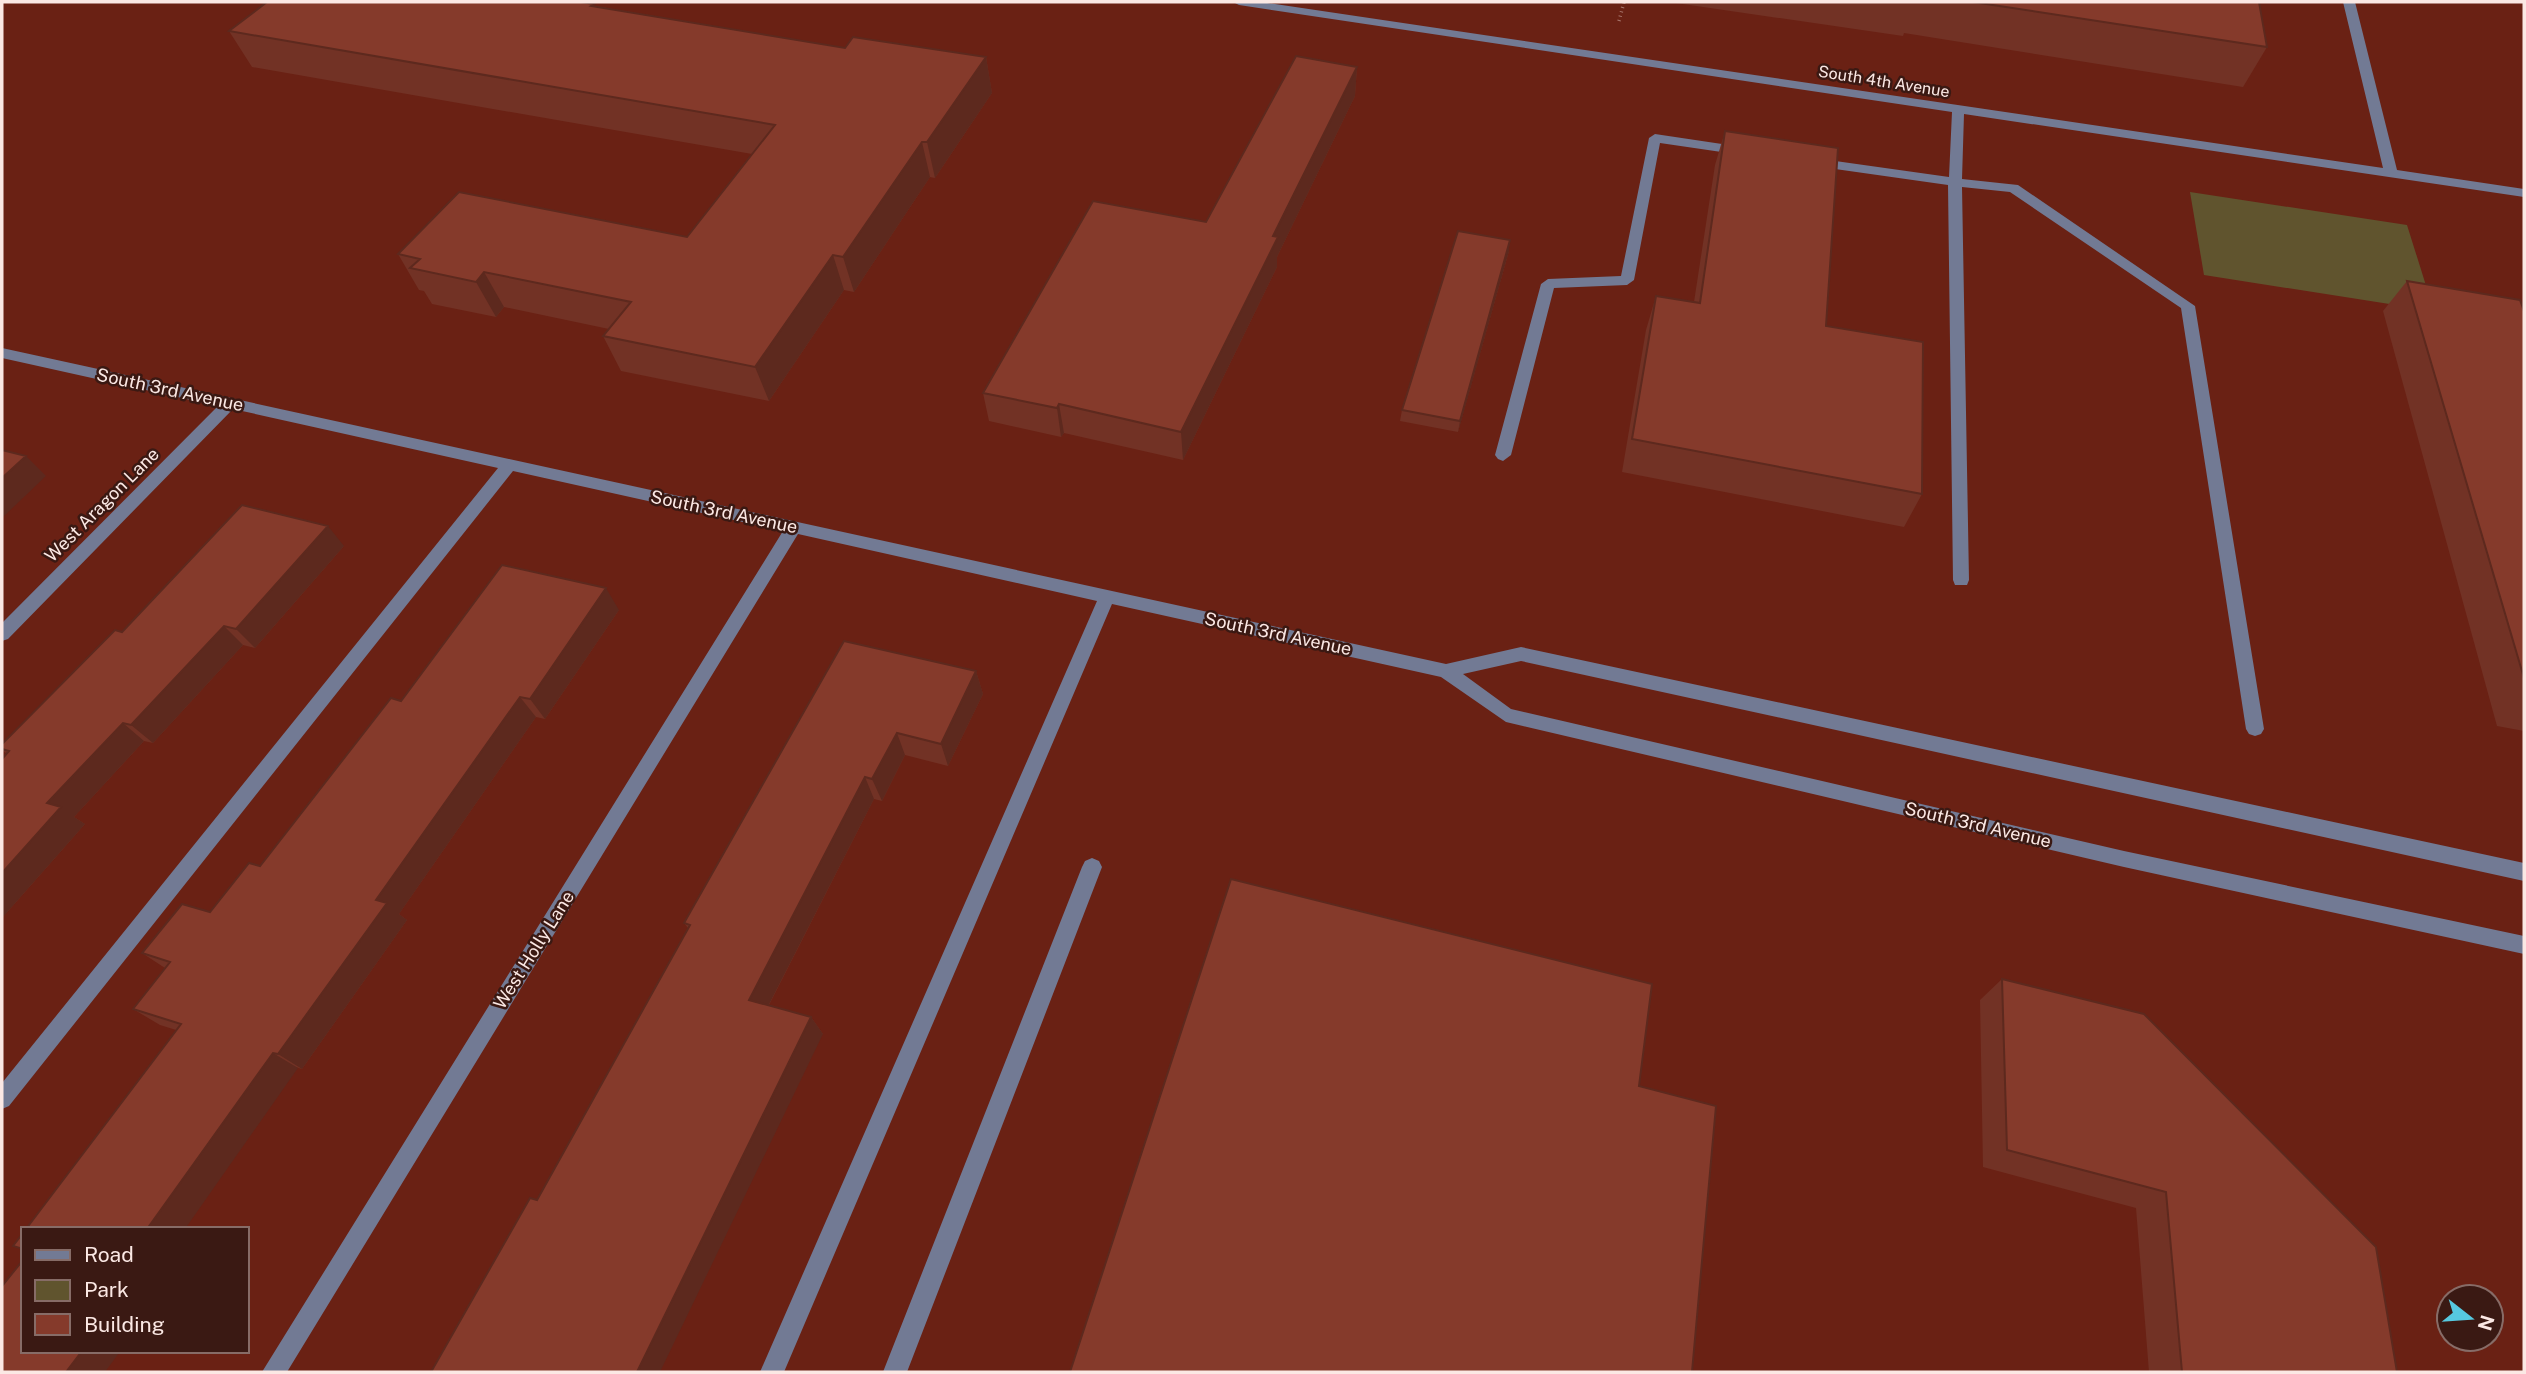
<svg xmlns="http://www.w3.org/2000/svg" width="2526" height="1374" viewBox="0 0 2526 1374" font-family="'Public Sans',sans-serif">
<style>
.green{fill:#60542e}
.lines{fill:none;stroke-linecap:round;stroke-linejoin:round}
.path{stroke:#a9786f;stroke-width:3.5;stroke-dasharray:1 3.5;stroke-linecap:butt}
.minor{fill:#727a94;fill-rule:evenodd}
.wall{fill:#723225}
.shaded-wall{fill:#5d291e}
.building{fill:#853a2b;stroke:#5d291e;stroke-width:2}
.labels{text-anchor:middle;stroke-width:5;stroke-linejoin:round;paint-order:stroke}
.far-street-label{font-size:16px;fill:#fbe8e4;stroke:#3a1913}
.street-label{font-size:18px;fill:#fbe8e4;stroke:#3a1913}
</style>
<rect width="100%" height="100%" fill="#6a2114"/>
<path class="green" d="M 2190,192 L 2407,225 L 2434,311 L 2204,275 Z"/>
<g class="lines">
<path class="path" d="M 1619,21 L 1624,2"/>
<path class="minor" d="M 1233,2 L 1261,2 L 2383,168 L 2343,2 L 2355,2 L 2397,170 L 2524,189 L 2524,197 L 1964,114 L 1962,179 L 2018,185 L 2195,306 L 2264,729 L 2261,734 L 2255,736 L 2249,734 L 2246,729 L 2181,308 L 2010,192 L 1962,187 L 1969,580 L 1967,585 L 1955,585 L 1953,580 L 1948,185 L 1814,166 L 1808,162 L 1814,158 L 1949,177 L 1952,112 L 1239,5 Z
M 1655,134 L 1742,147 L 1748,151 L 1742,155 L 1660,143 L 1634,280 L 1627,285 L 1554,288 L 1511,455 L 1503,461 L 1498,459 L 1495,455 L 1541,284 L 1548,279 L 1621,276 L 1649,138 Z
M 2,348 L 1446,664 L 1521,647 L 2524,863 L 2524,881 L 1521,661 L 1463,674 L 1511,709 L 2124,851 L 2524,936 L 2524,954 L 2124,867 L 1506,722 L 1441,677 L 1112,604 L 784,1372 L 760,1372 L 1097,601 L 798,534 L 287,1372 L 262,1372 L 783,531 L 513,471 L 9,1106 L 2,1109 L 2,1083 L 498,468 L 233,409 L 8,639 L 2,641 L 2,623 L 218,406 L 2,358 Z
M 1092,858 L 1099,861 L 1102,867 L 907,1372 L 883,1372 L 1082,867 L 1085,861 Z"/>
</g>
<path class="wall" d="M 1669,2 L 2259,2 L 2267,47 L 2243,87 L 1904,33 L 1903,36 Z
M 595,6 L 845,48 L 986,57 L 992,93 L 935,178 L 930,177 L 854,292 L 844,290 L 769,401 L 621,371 L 603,336 L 609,329 L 504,307 L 496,317 L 432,304 L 424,291 L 419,290 L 398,254 L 687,237 L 752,154 L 252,67 L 229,31 Z
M 1357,67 L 1355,96 L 1277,257 L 1277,267 L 1183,460 L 1064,433 L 1061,437 L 989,421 L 983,393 L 1206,222 Z
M 1725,131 L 1826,326 L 1922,494 L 1904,527 L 1622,472 L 1646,330 L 1656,296 L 1694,302 L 1715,165 Z
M 1509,251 L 1458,432 L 1400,421 L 1402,410 Z
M 2407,281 L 2524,311 L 2524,731 L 2497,726 L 2383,311 Z
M 344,546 L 255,648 L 243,645 L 153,743 L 144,741 L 74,817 L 85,824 L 2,918 L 2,759 L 7,754 L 2,750 L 2,744 Z
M 619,610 L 545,719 L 536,717 L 399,914 L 407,920 L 302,1069 L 160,1025 L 133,1009 L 165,968 L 142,953 L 210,912 L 260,866 L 401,701 Z
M 844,641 L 976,671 L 983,694 L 948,766 L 905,755 L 882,801 L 874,799 L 769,1005 L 811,1017 L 823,1034 L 537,1200 L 688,928 L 684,923 Z
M 2002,979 L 2397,1372 L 2149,1372 L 2136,1208 L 1983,1167 L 1980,1000 Z"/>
<path class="shaded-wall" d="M 986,57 L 992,93 L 935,178 L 927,142 Z
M 1357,67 L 1355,96 L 1277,257 L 1277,267 L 1183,460 L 1181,432 L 1273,236 Z
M 922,142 L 930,177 L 854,292 L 843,257 Z
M 1510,240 L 1509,251 L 1458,432 L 1460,421 Z
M 833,255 L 844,290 L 769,401 L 755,367 Z
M 484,272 L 504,307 L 496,317 L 476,282 Z
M 1059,404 L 1064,433 L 1061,437 L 1057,408 Z
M 26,456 L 46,476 L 2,518 L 2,478 Z
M 328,526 L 344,546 L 255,648 L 236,629 Z
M 606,588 L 619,610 L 545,719 L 530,699 Z
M 224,626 L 243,645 L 153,743 L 131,725 Z
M 976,671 L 983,694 L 948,766 L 941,744 Z
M 520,697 L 536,717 L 399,914 L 407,920 L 302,1069 L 278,1054 L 376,900 Z
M 123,723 L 144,741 L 74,817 L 85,824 L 2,918 L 2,873 L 47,803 Z
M 897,733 L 905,755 L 882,801 L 872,779 Z
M 865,777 L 874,799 L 762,1018 L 749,1000 Z
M 811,1017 L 823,1034 L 660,1372 L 637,1372 Z
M 273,1053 L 298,1068 L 185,1229 L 147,1229 Z
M 82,1351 L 115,1351 L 119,1353 L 105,1372 L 66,1372 Z"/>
<path class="building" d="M 267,2 L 581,2 L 594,4 L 591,6 L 845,48 L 853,37 L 986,57 L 927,142 L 922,142 L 843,257 L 833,255 L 755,367 L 603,336 L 631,302 L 484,272 L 476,282 L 410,268 L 420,259 L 398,254 L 459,192 L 687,237 L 775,125 L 229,31 Z
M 1973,2 L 2259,2 L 2267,47 Z
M 1296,56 L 1357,67 L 1273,236 L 1278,237 L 1181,432 L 1059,404 L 1057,408 L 983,393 L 1093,201 L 1206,222 Z
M 1725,131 L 1838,148 L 1826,326 L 1923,342 L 1922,494 L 1632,439 L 1656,296 L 1700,303 Z
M 1458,231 L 1510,240 L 1460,421 L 1402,410 Z
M 2407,281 L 2520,300 L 2524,311 L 2524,678 Z
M 2,450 L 26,456 L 2,478 Z
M 242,505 L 328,526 L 236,629 L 224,626 L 131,725 L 123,723 L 47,803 L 61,807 L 2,873 L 2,759 L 9,751 L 2,749 L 2,744 L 115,630 L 122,632 Z
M 502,565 L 606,588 L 530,699 L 520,697 L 376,900 L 387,903 L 278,1054 L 273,1053 L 147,1229 L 26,1229 L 181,1024 L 133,1009 L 170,962 L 142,953 L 182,904 L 210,912 L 249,863 L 260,866 L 391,698 L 401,701 Z
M 844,641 L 976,671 L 941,744 L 897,733 L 872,779 L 865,777 L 749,1000 L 811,1017 L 637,1372 L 431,1372 L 530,1198 L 537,1200 L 690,925 L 684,923 Z
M 1231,879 L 1652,984 L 1639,1086 L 1716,1106 L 1692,1372 L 1070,1372 Z
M 2002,979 L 2144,1014 L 2376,1247 L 2397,1372 L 2182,1372 L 2166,1192 L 2007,1150 Z
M 23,1233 L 23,1249 L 13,1246 Z
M 23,1260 L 23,1351 L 82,1351 L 66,1372 L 2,1372 L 2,1286 Z"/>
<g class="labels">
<g class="far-street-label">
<text transform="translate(1884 81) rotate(9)" y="6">South 4th Avenue</text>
</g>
<g class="street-label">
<text transform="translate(170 390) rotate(12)" y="6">South 3rd Avenue</text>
<text transform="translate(102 505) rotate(-45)" y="6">West Aragon Lane</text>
<text transform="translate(724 512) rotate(12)" y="6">South 3rd Avenue</text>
<text transform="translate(1278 634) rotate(12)" y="6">South 3rd Avenue</text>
<text transform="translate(1978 825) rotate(13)" y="6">South 3rd Avenue</text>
<text transform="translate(534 950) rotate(-58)" y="6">West Holly Lane</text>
</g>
</g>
<rect width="2526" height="1374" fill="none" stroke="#fbe8e4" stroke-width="7"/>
<rect x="21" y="1227" width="228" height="126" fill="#3a1913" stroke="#876c67" stroke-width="2"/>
<rect x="35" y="1250" width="35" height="10" fill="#727a94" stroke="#876c67" stroke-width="2"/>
<text x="84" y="1262" font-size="21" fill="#fbe8e4">Road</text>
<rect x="35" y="1280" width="35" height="21" fill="#60542e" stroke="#876c67" stroke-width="2"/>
<text x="84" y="1297" font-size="21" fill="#fbe8e4">Park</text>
<rect x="35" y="1314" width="35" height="21" fill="#853a2b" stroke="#876c67" stroke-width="2"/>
<text x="84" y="1332" font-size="21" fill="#fbe8e4">Building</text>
<g transform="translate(2470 1318) rotate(107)"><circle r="33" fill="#3a1913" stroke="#876c67" stroke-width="2"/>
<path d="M0-5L12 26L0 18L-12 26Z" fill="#56c9e0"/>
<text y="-10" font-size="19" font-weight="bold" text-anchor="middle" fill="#fbe8e4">N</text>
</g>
</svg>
